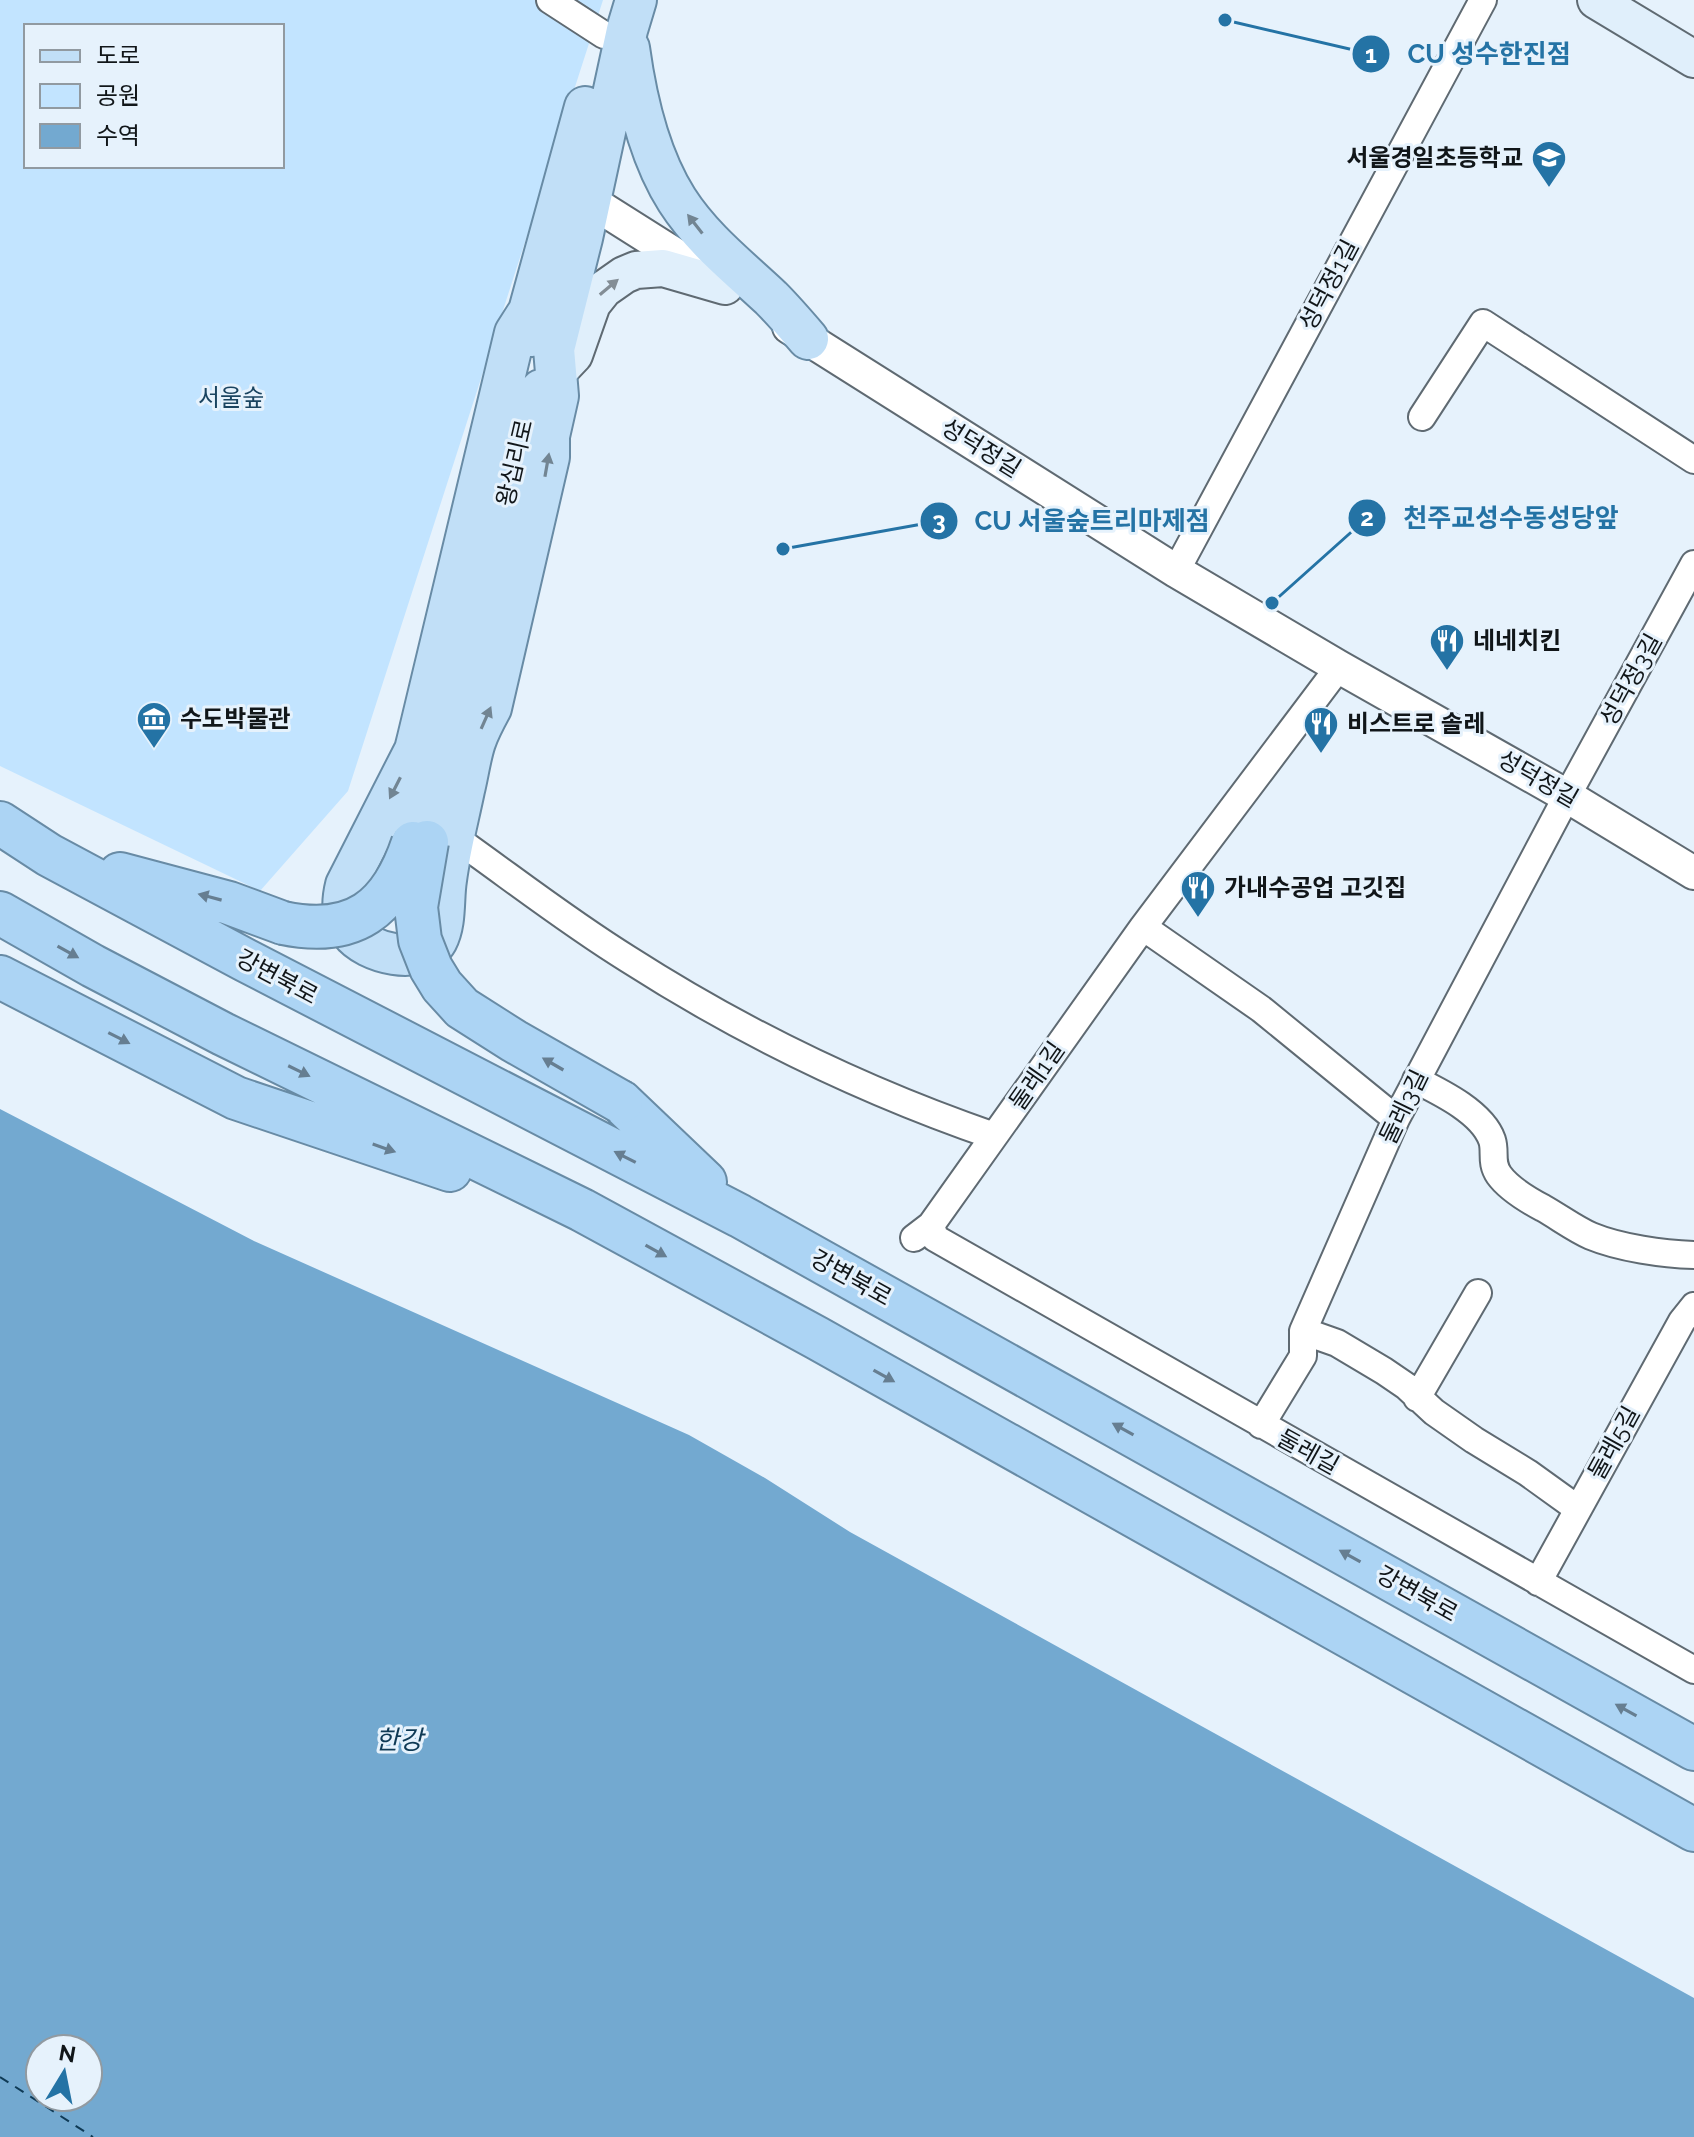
<svg xmlns="http://www.w3.org/2000/svg" width="1694" height="2137" viewBox="0 0 1694 2137" font-family="Raleway,'Noto Sans KR',sans-serif">
<style>
.green{fill:#c2e4ff;fill-rule:evenodd}
.water{fill:#73a9d0;fill-rule:evenodd}
.lines{fill:none;stroke-linecap:round;stroke-linejoin:round}
.ferry{stroke:#0f3a55;stroke-width:2;stroke-dasharray:10 8;stroke-linecap:butt}
.minor-casing{stroke:#5f6a72;stroke-width:30}
.tertiary-casing{stroke:#5f6a72;stroke-width:36}
.secondary-casing{stroke:#5f6a72;stroke-width:40}
.primary-casing{stroke:#688ba5;stroke-width:44}
.trunk-casing{stroke:#688ba5;stroke-width:46}
.minor{stroke:#fff;stroke-width:26}
.tertiary{stroke:#fff;stroke-width:32}
.secondary{stroke:#e0effb;stroke-width:36}
.primary{stroke:#c1dff7;stroke-width:40}
.trunk{stroke:#acd4f4;stroke-width:42}
.trunk-bridge-casing{stroke:#688ba5;stroke-width:46;stroke-linecap:butt}
.trunk-bridge{stroke:#acd4f4;stroke-width:42}
.oneway{fill:#728593}
.oneway2{fill:#838d95}
.oneway3{fill:#667e91}
.labels{text-anchor:middle;stroke-width:6;stroke-linejoin:round;paint-order:stroke}
.poi-label{font-size:24px;font-weight:bold;fill:#111619;stroke:#e6f2fc;text-anchor:start}
.street-label{font-size:24px;fill:#111619;stroke:#e6f2fc}
.park-label{font-size:24px;fill:#1a4460;stroke:#e6f2fc}
.water-label{font-size:26px;font-style:italic;fill:#0f3a55;stroke:#e6f2fc}
.leader{fill:none;stroke:#2473a5;stroke-width:3}
.callout-dot{fill:#2473a5;stroke:#e6f2fc;stroke-width:3}
.mark-label{font-size:24px;text-anchor:middle;font-weight:bold;fill:#fff}
.callout-label{font-size:26px;text-anchor:middle;font-weight:bold;fill:#2473a5;stroke:#e6f2fc;stroke-width:6;stroke-linejoin:round;paint-order:stroke}
</style>
<rect width="100%" height="100%" fill="#e6f2fc"/>
<path class="green" d="M 0,0 L 603,0 L 348,791 L 260,891 L 0,766 ZM 26,26 L 282,26 L 282,166 L 26,166 Z"/>
<path class="water" d="M 0,1109 L 254,1241 L 689,1435 L 765,1478 L 850,1532 L 1694,1998 L 1694,2137 L 0,2137 ZM 40,2049 L 88,2049 L 88,2097 L 40,2097 Z"/>
<g class="lines">
<path class="ferry" d="M 0,2077 L 93,2137"/>
<defs>
<path id="minor" d="M 550,0 L 604,35
M 1422,417 L 1483,323 L 1694,460
M 1176,571 L 1483,0
M 454,837 C 512,878 568,922 628,959 C 742,1032 866,1092 994,1136
M 1143,927 L 1261,1009 L 1396,1119
M 1416,1080 C 1440,1092 1482,1112 1492,1140 C 1496,1152 1490,1162 1499,1175 C 1509,1189 1528,1200 1543,1208 C 1559,1217 1575,1229 1591,1236 C 1620,1248 1663,1254 1694,1255
M 931,1225 L 935,1238 L 1694,1670
M 914,1238 L 931,1225 L 1143,927 L 1339,667
M 1303,1331 L 1337,1343 L 1384,1371 L 1406,1386 L 1434,1412 L 1474,1440 L 1528,1473 L 1578,1509
M 1417,1398 L 1478,1293
M 1261,1425 L 1303,1356 L 1303,1331 L 1396,1119 L 1567,796 L 1694,564
M 1538,1582 L 1682,1321 L 1694,1306"/>
<path id="tertiary" d="M 573,190 L 706,274
M 789,327 L 1176,571 L 1339,667 L 1567,796 L 1694,873"/>
<path id="secondary" d="M 1596,0 L 1694,59
M 555,375 L 574,355 L 592,304 L 604,289 L 624,275 L 636,270 L 663,268 L 725,286"/>
<path id="primary" d="M 629,48 C 636,99 649,156 677,200 C 702,239 738,267 771,298 C 784,311 796,325 808,339
M 529,311 L 515,333 L 418,738 L 415,750 L 346,885 C 342,901 341,917 351,932 C 366,953 422,967 437,940 C 446,923 443,898 446,880 C 450,849 458,819 464,790 C 468,774 470,757 475,742 C 479,730 485,719 491,708 L 549,457 L 549,436 L 558,396 L 554,349 L 582,238 L 627,30 L 636,0
M 531,336 L 529,311 L 585,107
M 444,768 L 522,431 L 530,402 L 541,390
M 415,838 L 438,737"/>
<path id="trunk" d="M 0,823 L 49,855 L 245,960 L 740,1216 L 1694,1749
M 120,874 L 229,903 L 283,923
M 0,913 L 93,966 L 223,1034 L 582,1210 L 817,1338 L 1694,1830
M 0,977 L 236,1098 L 450,1170
M 621,1102 L 705,1182"/>
</defs>
<use href="#minor" class="minor-casing"/>
<use href="#tertiary" class="tertiary-casing"/>
<use href="#secondary" class="secondary-casing"/>
<use href="#primary" class="primary-casing"/>
<use href="#trunk" class="trunk-casing"/>
<use href="#minor" class="minor"/>
<use href="#tertiary" class="tertiary"/>
<use href="#secondary" class="secondary"/>
<use href="#primary" class="primary"/>
<use href="#trunk" class="trunk"/>
<defs>
<path id="trunk-bridge" d="M 427,842 L 416,907 L 420,940 L 431,968 L 442,986 L 462,1008 L 514,1041 L 621,1102
M 283,923 C 354,938 391,909 413,843"/>
</defs>
<use href="#trunk-bridge" class="trunk-bridge-casing"/>
<use href="#trunk-bridge" class="trunk-bridge"/>
</g>
<defs><path id="oneway-solid" d="M-6-.8H1V-3.2L6.5 0L1 3.2V.8H-6Z" transform="scale(2)"/></defs>
<g class="oneway">
<use href="#oneway-solid" transform="translate(695 224) rotate(-128)"/>
<use href="#oneway-solid" transform="translate(547 465) rotate(-80)"/>
<use href="#oneway-solid" transform="translate(486 718) rotate(-66)"/>
<use href="#oneway-solid" transform="translate(395 788) rotate(117)"/>
</g>
<use class="oneway2" href="#oneway-solid" transform="translate(609 287) rotate(-40)"/>
<g class="oneway3">
<use href="#oneway-solid" transform="translate(210 897) rotate(-165)"/>
<use href="#oneway-solid" transform="translate(68 952) rotate(29)"/>
<use href="#oneway-solid" transform="translate(119 1038) rotate(27)"/>
<use href="#oneway-solid" transform="translate(553 1064) rotate(-150)"/>
<use href="#oneway-solid" transform="translate(299 1071) rotate(26)"/>
<use href="#oneway-solid" transform="translate(384 1148) rotate(19)"/>
<use href="#oneway-solid" transform="translate(625 1157) rotate(-153)"/>
<use href="#oneway-solid" transform="translate(656 1251) rotate(29)"/>
<use href="#oneway-solid" transform="translate(884 1376) rotate(29)"/>
<use href="#oneway-solid" transform="translate(1123 1429) rotate(-151)"/>
<use href="#oneway-solid" transform="translate(1350 1556) rotate(-151)"/>
<use href="#oneway-solid" transform="translate(1626 1710) rotate(-151)"/>
</g>
<defs>
<symbol id="school-pin" viewBox="-11 -11 22 30"><path d="M0 17L-7.5 6A9.5 9.5 0 1 1 7.5 6Z" fill="#2473a5" stroke="#e6f2fc"/><path d="M0-5L7-2L0 1L-7-2ZM-4 1L0 2.5L4 1V4Q0 6-4 4Z" fill="#fff"/></symbol>
<symbol id="restaurant-pin" viewBox="-11 -11 22 30"><path d="M0 17L-7.5 6A9.5 9.5 0 1 1 7.5 6Z" fill="#2473a5" stroke="#e6f2fc"/><path d="M-5-6h1v4h1v-4h1v4h1v-4h1v5L-1.5 .5V6h-2V.5L-5-1ZM5-6V6H3V1.5H1.5Q1.5-4 5-6Z" fill="#fff"/></symbol>
<symbol id="museum-pin" viewBox="-11 -11 22 30"><path d="M0 17L-7.5 6A9.5 9.5 0 1 1 7.5 6Z" fill="#2473a5" stroke="#e6f2fc"/><path d="M0-6L6-3V-2H-6V-3ZM-5-1h2V3h-2ZM-1-1h2V3h-2ZM3-1h2V3H3ZM-6 4H6V6H-6Z" fill="#fff"/></symbol>
</defs>
<g fill-rule="evenodd">
<use href="#school-pin" x="1529" y="138" width="40" height="54"/>
<use href="#restaurant-pin" x="1427" y="621" width="40" height="54"/>
<use href="#museum-pin" x="134" y="699" width="40" height="54"/>
<use href="#restaurant-pin" x="1301" y="704" width="40" height="54"/>
<use href="#restaurant-pin" x="1178" y="868" width="40" height="54"/>
</g>
<g class="labels">
<g class="poi-label">
<text x="1523" y="166" text-anchor="end">서울경일초등학교</text>
<text x="1473" y="649">네네치킨</text>
<text x="180" y="727">수도박물관</text>
<text x="1347" y="732">비스트로 솔레</text>
<text x="1224" y="896">가내수공업 고깃집</text>
</g>
<g class="street-label">
<text transform="translate(1329 285) rotate(-62)" y="8">성덕정1길</text>
<text transform="translate(981 448) rotate(32)" y="8">성덕정길</text>
<text transform="translate(515 463) rotate(-77)" y="8">왕십리로</text>
<text transform="translate(1631 680) rotate(-61)" y="8">성덕정3길</text>
<text transform="translate(1538 779) rotate(30)" y="8">성덕정길</text>
<text transform="translate(277 977) rotate(28)" y="8">강변북로</text>
<text transform="translate(1037 1076) rotate(-55)" y="8">둘레1길</text>
<text transform="translate(1404 1107) rotate(-64)" y="8">둘레3길</text>
<text transform="translate(851 1278) rotate(29)" y="8">강변북로</text>
<text transform="translate(1614 1443) rotate(-61)" y="8">둘레5길</text>
<text transform="translate(1308 1452) rotate(29)" y="8">둘레길</text>
<text transform="translate(1417 1594) rotate(29)" y="8">강변북로</text>
</g>
<g class="park-label">
<text x="231" y="406">서울숲</text>
</g>
<g class="water-label">
<text x="399" y="1749">한강</text>
</g>
</g>
<path class="leader" d="M1225 20L1371 54M1272 603L1367 518M783 549L939 521"/>
<g class="callout-dot">
<circle cx="1225" cy="20" r="8"/>
<circle cx="1272" cy="603" r="8"/>
<circle cx="783" cy="549" r="8"/>
<circle cx="1371" cy="54" r="20"/>
<circle cx="1367" cy="518" r="20"/>
<circle cx="939" cy="521" r="20"/>
</g>
<g class="mark-label">
<text x="1371" y="63">1</text>
<text x="1367" y="526">2</text>
<text x="939" y="529">3</text>
</g>
<g class="callout-label">
<text x="1489" y="63">CU 성수한진점</text>
<text x="1511" y="527">천주교성수동성당앞</text>
<text x="1092" y="530">CU 서울숲트리마제점</text>
</g>
<rect x="24" y="24" width="260" height="144" fill="#e6f2fc" stroke="#919aa1" stroke-width="2"/>
<rect x="40" y="50" width="40" height="12" fill="#c1dff7" stroke="#919aa1" stroke-width="2"/>
<text x="96" y="64" font-size="24" fill="#111619">도로</text>
<rect x="40" y="84" width="40" height="24" fill="#c2e4ff" stroke="#919aa1" stroke-width="2"/>
<text x="96" y="104" font-size="24" fill="#111619">공원</text>
<rect x="40" y="124" width="40" height="24" fill="#73a9d0" stroke="#919aa1" stroke-width="2"/>
<text x="96" y="144" font-size="24" fill="#111619">수역</text>
<g transform="translate(64 2073) rotate(10)"><circle r="38" fill="#e6f2fc" stroke="#919aa1" stroke-width="2"/>
<path d="M0-6L14 30L0 20L-14 30Z" fill="#2473a5"/>
<text y="-12" font-size="22" font-weight="bold" text-anchor="middle" fill="#111619">N</text>
</g>
</svg>
